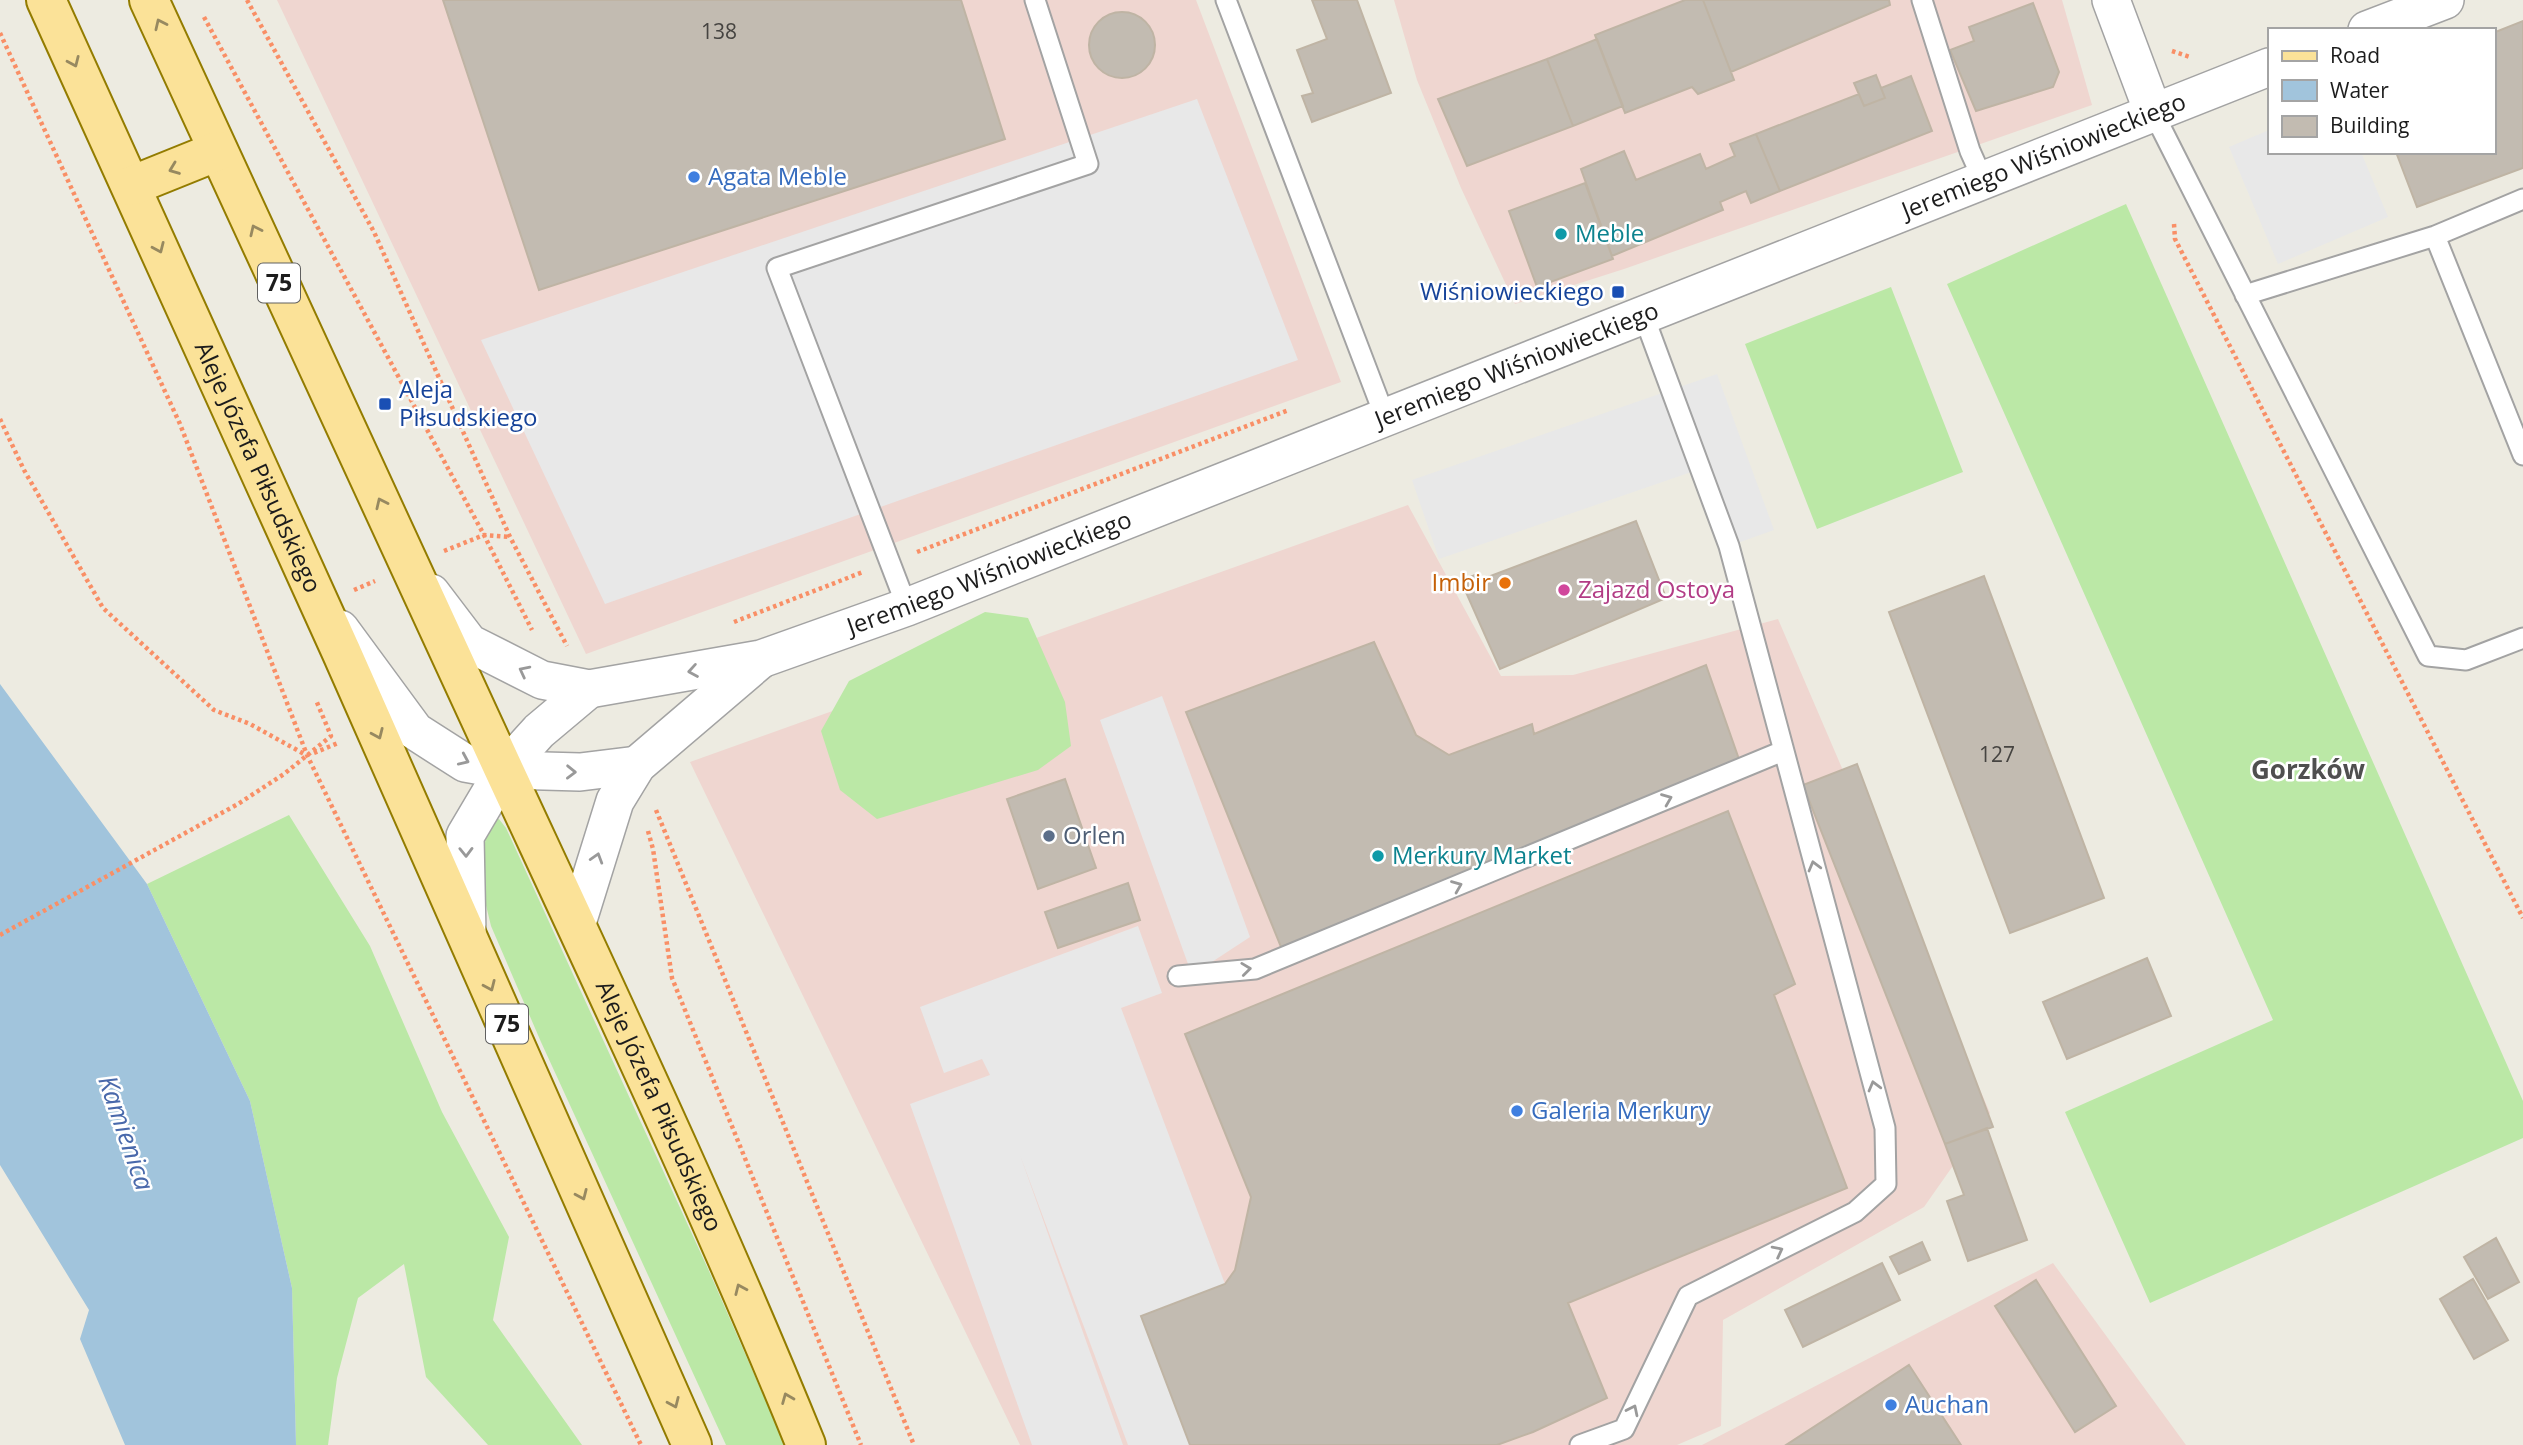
<svg xmlns="http://www.w3.org/2000/svg" width="2523" height="1445" viewBox="0 0 2523 1445" font-family="'Open Sans',sans-serif">
<style>
.commercial{fill:#efd6d0}
.grass{fill:#bbe8a6}
.parking{fill:#e8e8e8}
.water{fill:#a1c4dc}
.building{fill:#c2bbb1;stroke:#bfb4a4;stroke-width:2}
.lines{fill:none;stroke-linecap:round;stroke-linejoin:round}
.service-casing{stroke:#a3a3a3;stroke-width:23}
.minor-casing{stroke:#a3a3a3;stroke-width:40}
.primary-casing{stroke:#937c00;stroke-width:42}
.path{stroke:#f98f66;stroke-width:4.5;stroke-dasharray:3.5 3.5;stroke-linecap:butt}
.service{stroke:#fff;stroke-width:19}
.minor{stroke:#fff;stroke-width:37}
.primary{stroke:#fbe298;stroke-width:38}
.oneway{stroke:#978960}
.oneway2{stroke:#999}
.shop-dot{fill:#3f7fe0;stroke:#fff;stroke-width:2.5}
.culture-dot{fill:#0f9aa8;stroke:#fff;stroke-width:2.5}
.transit-dot{fill:#1a4fb4;stroke:#fff;stroke-width:2.5}
.food-dot{fill:#e8710a;stroke:#fff;stroke-width:2.5}
.hotel-dot{fill:#d1479c;stroke:#fff;stroke-width:2.5}
.service-dot{fill:#5c6f8a;stroke:#fff;stroke-width:2.5}
.labels{text-anchor:middle;stroke-width:5;stroke-linejoin:round;paint-order:stroke}
.number-label{font-size:21px;fill:#464441}
.shield{fill:#fff;stroke:#606060;stroke-width:2}
.shield-label{font-size:23px;font-weight:bold;fill:#1c1c1c}
.street-label{font-size:24px;fill:#1c1c1c;stroke:#fff}
.shop-label{font-size:24px;fill:#366cbe;stroke:#fff;text-anchor:start}
.culture-label{font-size:24px;fill:#0d838f;stroke:#fff;text-anchor:start}
.transit-label{font-size:24px;fill:#164399;stroke:#fff;text-anchor:end}
.food-label{font-size:24px;fill:#c56008;stroke:#fff;text-anchor:end}
.hotel-label{font-size:24px;fill:#b23c85;stroke:#fff;text-anchor:start}
.service-label{font-size:24px;fill:#4e5e75;stroke:#fff;text-anchor:start}
.neighbourhood-label{font-size:26px;font-weight:bold;fill:#4f4f4f;stroke:#fff}
.water-label{font-size:26px;font-style:italic;fill:#4969ab;stroke:#fff}
</style>
<rect width="100%" height="100%" fill="#edebe1"/>
<path class="commercial" d="M 277,0 L 1196,0 L 1341,382 L 586,654 Z
M 1394,0 L 2062,0 L 2092,105 L 1624,269 L 1515,304 L 1461,188 L 1417,80 Z
M 1408,505 L 1501,676 L 1573,675 L 1778,619 L 1990,1113 L 1924,1207 L 1723,1320 L 1721,1426 L 1677,1445 L 1020,1445 L 690,762 Z
M 2053,1263 L 2186,1445 L 1702,1445 Z"/>
<path class="grass" d="M 2126,204 L 2523,1101 L 2523,1138 L 2150,1303 L 2065,1112 L 2273,1020 L 1947,284 Z
M 1891,287 L 1963,472 L 1817,529 L 1745,344 Z
M 985,612 L 1028,618 L 1065,702 L 1071,746 L 1038,770 L 877,819 L 840,790 L 821,731 L 849,681 Z
M 289,815 L 370,946 L 442,1112 L 509,1237 L 493,1320 L 582,1445 L 488,1445 L 426,1377 L 404,1264 L 358,1298 L 337,1378 L 328,1445 L 296,1445 L 292,1288 L 250,1101 L 147,884 Z
M 499,819 L 506,828 L 709,1271 L 785,1445 L 726,1445 L 541,1042 L 491,926 L 484,897 L 482,863 L 486,836 L 492,820 Z"/>
<path class="parking" d="M 1197,99 L 1298,360 L 605,604 L 481,340 Z
M 2269,130 L 2269,152 L 2361,152 L 2388,217 L 2278,264 L 2229,147 Z
M 1717,374 L 1774,530 L 1729,546 L 1700,469 L 1439,559 L 1412,480 Z
M 1162,696 L 1250,937 L 1192,975 L 1100,720 Z
M 1138,926 L 1162,993 L 1121,1008 L 1225,1284 L 1141,1316 L 1190,1445 L 1128,1445 L 1020,1155 L 1123,1445 L 1032,1445 L 910,1104 L 990,1075 L 982,1059 L 944,1073 L 920,1007 Z"/>
<path class="water" d="M 0,684 L 147,884 L 250,1101 L 292,1288 L 296,1445 L 125,1445 L 80,1339 L 89,1310 L 0,1165 Z"/>
<path class="building" d="M 443,0 L 961,0 L 1005,139 L 539,290 Z
M 1312,0 L 1357,0 L 1391,93 L 1312,122 L 1302,96 L 1313,93 L 1297,50 L 1327,39 Z
M 1685,0 L 1703,0 L 1734,80 L 1698,94 L 1692,87 L 1625,113 L 1595,35 Z
M 1703,0 L 1889,0 L 1890,5 L 1731,72 Z
M 2033,3 L 2059,72 L 2053,87 L 1976,111 L 1950,50 L 1974,41 L 1969,27 Z
M1089 45a33 33 0 1 1 66 0a33 33 0 1 1-66 0Z
M 2523,21 L 2523,168 L 2417,207 L 2396,152 L 2493,152 L 2493,33 Z
M 1597,39 L 1623,106 L 1573,126 L 1547,59 Z
M 1547,59 L 1573,126 L 1467,166 L 1438,99 Z
M 1876,75 L 1885,98 L 1864,106 L 1854,83 Z
M 1911,76 L 1932,131 L 1780,191 L 1756,134 L 1859,94 L 1864,106 L 1885,98 L 1881,88 Z
M 1756,134 L 1780,191 L 1751,203 L 1746,191 L 1720,202 L 1723,210 L 1612,256 L 1581,169 L 1624,151 L 1636,180 L 1700,154 L 1706,169 L 1735,156 L 1730,144 Z
M 1585,183 L 1613,259 L 1537,287 L 1509,211 Z
M 1636,521 L 1666,598 L 1500,669 L 1461,581 L 1477,574 L 1480,580 Z
M 1984,576 L 2104,898 L 2010,933 L 1889,612 Z
M 1374,642 L 1416,735 L 1449,755 L 1532,724 L 1534,734 L 1706,665 L 1741,765 L 1281,947 L 1186,712 Z
M 1857,764 L 1993,1127 L 1945,1144 L 1803,785 Z
M 1065,779 L 1096,868 L 1038,889 L 1007,799 Z
M 1728,811 L 1795,984 L 1774,995 L 1847,1188 L 1568,1303 L 1607,1398 L 1533,1432 L 1497,1445 L 1190,1445 L 1141,1316 L 1225,1284 L 1235,1270 L 1251,1197 L 1185,1034 Z
M 1128,883 L 1140,920 L 1058,948 L 1045,912 Z
M 2147,958 L 2171,1016 L 2067,1059 L 2043,1002 Z
M 1987,1128 L 2027,1240 L 1968,1261 L 1947,1201 L 1964,1195 L 1945,1144 Z
M 2496,1238 L 2519,1282 L 2488,1299 L 2464,1257 Z
M 1922,1242 L 1930,1260 L 1899,1274 L 1890,1257 Z
M 1882,1263 L 1900,1300 L 1803,1347 L 1785,1310 Z
M 2473,1279 L 2508,1340 L 2474,1359 L 2440,1299 Z
M 2036,1280 L 2116,1406 L 2075,1432 L 1995,1306 Z
M 1909,1365 L 1961,1445 L 1786,1445 Z"/>
<g class="lines">
<defs>
<path id="service" d="M 1226,0 L 1385,417
M 1922,0 L 1970,151 L 1983,180
M 2153,112 L 2428,656 L 2466,660 L 2523,638
M 2435,236 L 2523,455
M 2245,295 L 2435,236 L 2523,199
M 907,607 L 777,268 L 1088,164 L 1035,0
M 1178,976 L 1255,969 L 1783,751
M 1580,1445 L 1624,1429 L 1688,1296 L 1855,1212 L 1886,1184 L 1885,1128 L 1729,546 L 1643,314"/>
<g id="minor">
<path d="M 2111,0 L 2153,112"/>
<path d="M 2367,30 L 2445,0"/>
<path id="s1" d="M 431,593 L 469,643 L 542,680 L 589,689 L 761,659 L 907,607 L 2269,67"/>
<path d="M 340,629 L 415,731 L 465,763 L 504,770 L 580,772 L 637,765"/>
<path d="M 577,923 L 615,801 L 637,765 L 760,660"/>
<path d="M 467,935 L 465,836 L 504,770 L 539,731 L 589,689"/>
</g>
<g id="primary">
<path id="s2" d="M 46,0 L 341,651 L 692,1445"/>
<path id="s3" d="M 149,0 C 266,256 384,512 503,768 C 607,992 713,1216 806,1445"/>
<path d="M 131,186 L 218,151"/>
</g>
</defs>
<use href="#service" class="service-casing"/>
<use href="#minor" class="minor-casing"/>
<use href="#primary" class="primary-casing"/>
<path class="path" d="M 247,0 L 374,232 L 510,537 L 567,646
M 204,17 L 484,535 L 532,630
M 0,33 L 180,424 L 307,755 L 641,1445
M 2172,51 L 2190,57
M 2174,224 L 2175,239 L 2523,918
M 0,419 L 24,470 L 103,608 L 214,710 L 250,724 L 306,755
M 444,551 L 484,535 L 510,537
M 917,552 L 1289,410
M 354,590 L 375,581
M 734,622 L 863,572
M 314,753 L 338,743
M 656,810 L 914,1445
M 648,831 L 653,849 L 672,978 L 861,1445
M 0,935 L 238,804 L 284,774 L 331,736 L 316,700"/>
<use href="#service" class="service"/>
<use href="#minor" class="minor"/>
<use href="#primary" class="primary"/>
</g>
<defs><path id="oneway-chevron" d="M-2-3.5L2.5 0L-2 3.5" fill="none" stroke-width="1.6" stroke-linecap="round" stroke-linejoin="round" transform="scale(1.75)"/></defs>
<g class="oneway">
<use href="#oneway-chevron" transform="translate(160 24) rotate(-115)"/>
<use href="#oneway-chevron" transform="translate(74 62) rotate(66)"/>
<use href="#oneway-chevron" transform="translate(174 169) rotate(159)"/>
<use href="#oneway-chevron" transform="translate(255 230) rotate(-115)"/>
<use href="#oneway-chevron" transform="translate(159 248) rotate(66)"/>
<use href="#oneway-chevron" transform="translate(381 503) rotate(-115)"/>
<use href="#oneway-chevron" transform="translate(378 734) rotate(66)"/>
<use href="#oneway-chevron" transform="translate(490 986) rotate(66)"/>
<use href="#oneway-chevron" transform="translate(582 1195) rotate(66)"/>
<use href="#oneway-chevron" transform="translate(740 1289) rotate(-114)"/>
<use href="#oneway-chevron" transform="translate(787 1398) rotate(-112)"/>
<use href="#oneway-chevron" transform="translate(674 1403) rotate(66)"/>
</g>
<g class="oneway2">
<use href="#oneway-chevron" transform="translate(524 671) rotate(-153)"/>
<use href="#oneway-chevron" transform="translate(693 671) rotate(170)"/>
<use href="#oneway-chevron" transform="translate(464 760) rotate(24)"/>
<use href="#oneway-chevron" transform="translate(571 772) rotate(1)"/>
<use href="#oneway-chevron" transform="translate(1667 799) rotate(-22)"/>
<use href="#oneway-chevron" transform="translate(466 852) rotate(89)"/>
<use href="#oneway-chevron" transform="translate(597 858) rotate(-73)"/>
<use href="#oneway-chevron" transform="translate(1814 866) rotate(-105)"/>
<use href="#oneway-chevron" transform="translate(1457 886) rotate(-22)"/>
<use href="#oneway-chevron" transform="translate(1246 969) rotate(-7)"/>
<use href="#oneway-chevron" transform="translate(1874 1086) rotate(-105)"/>
<use href="#oneway-chevron" transform="translate(1778 1251) rotate(-27)"/>
<use href="#oneway-chevron" transform="translate(1633 1410) rotate(-64)"/>
</g>
<g class="shop-dot">
<circle cx="694" cy="177" r="7"/>
<circle cx="1517" cy="1111" r="7"/>
<circle cx="1891" cy="1405" r="7"/>
</g>
<g class="culture-dot">
<circle cx="1561" cy="234" r="7"/>
<circle cx="1378" cy="856" r="7"/>
</g>
<g class="transit-dot">
<rect x="1611" y="285" width="14" height="14" rx="3.5"/>
<rect x="378" y="397" width="14" height="14" rx="3.5"/>
</g>
<circle class="food-dot" cx="1505" cy="583" r="7"/>
<circle class="hotel-dot" cx="1564" cy="590" r="7"/>
<circle class="service-dot" cx="1049" cy="836" r="7"/>
<g class="labels">
<g class="number-label">
<text x="719" y="39">138</text>
<text x="1997" y="762">127</text>
</g>
<g class="shield">
<rect x="258" y="263.5" width="42" height="39" rx="5"/>
<rect x="486" y="1004.5" width="42" height="39" rx="5"/>
</g>
<g class="shield-label">
<text x="279" y="291">75</text>
<text x="507" y="1032">75</text>
</g>
<g class="street-label">
<text dy="8" stroke="none"><textPath href="#s1" startOffset="1745">Jeremiego Wiśniowieckiego</textPath></text>
<text dy="8" stroke="none"><textPath href="#s1" startOffset="1178">Jeremiego Wiśniowieckiego</textPath></text>
<text dy="8" stroke="none"><textPath href="#s2" startOffset="513">Aleje Józefa Piłsudskiego</textPath></text>
<text dy="8" stroke="none"><textPath href="#s1" startOffset="611">Jeremiego Wiśniowieckiego</textPath></text>
<text dy="8" stroke="none"><textPath href="#s3" startOffset="1218">Aleje Józefa Piłsudskiego</textPath></text>
</g>
<g class="shop-label">
<text x="708" y="185">Agata Meble</text>
<text x="1531" y="1119">Galeria Merkury</text>
<text x="1905" y="1413">Auchan</text>
</g>
<g class="culture-label">
<text x="1575" y="242">Meble</text>
<text x="1392" y="864">Merkury Market</text>
</g>
<g class="transit-label">
<text x="1604" y="300">Wiśniowieckiego</text>
<text x="399" y="398" text-anchor="start">Aleja<tspan x="399" dy="28">Piłsudskiego</tspan></text>
</g>
<g class="food-label">
<text x="1491" y="591">Imbir</text>
</g>
<g class="hotel-label">
<text x="1578" y="598">Zajazd Ostoya</text>
</g>
<g class="service-label">
<text x="1063" y="844">Orlen</text>
</g>
<g class="neighbourhood-label">
<text x="2308" y="779">Gorzków</text>
</g>
<g class="water-label">
<text transform="translate(126 1133) rotate(71)" y="9">Kamienica</text>
</g>
</g>
<rect x="2268" y="28" width="228" height="126" fill="#ffffff" stroke="#a4a4a4" stroke-width="2"/>
<rect x="2282" y="51" width="35" height="10" fill="#fbe298" stroke="#a4a4a4" stroke-width="2"/>
<text x="2330" y="63" font-size="21" fill="#1c1c1c">Road</text>
<rect x="2282" y="80" width="35" height="21" fill="#a1c4dc" stroke="#a4a4a4" stroke-width="2"/>
<text x="2330" y="98" font-size="21" fill="#1c1c1c">Water</text>
<rect x="2282" y="116" width="35" height="21" fill="#c2bbb1" stroke="#a4a4a4" stroke-width="2"/>
<text x="2330" y="133" font-size="21" fill="#1c1c1c">Building</text>
</svg>
